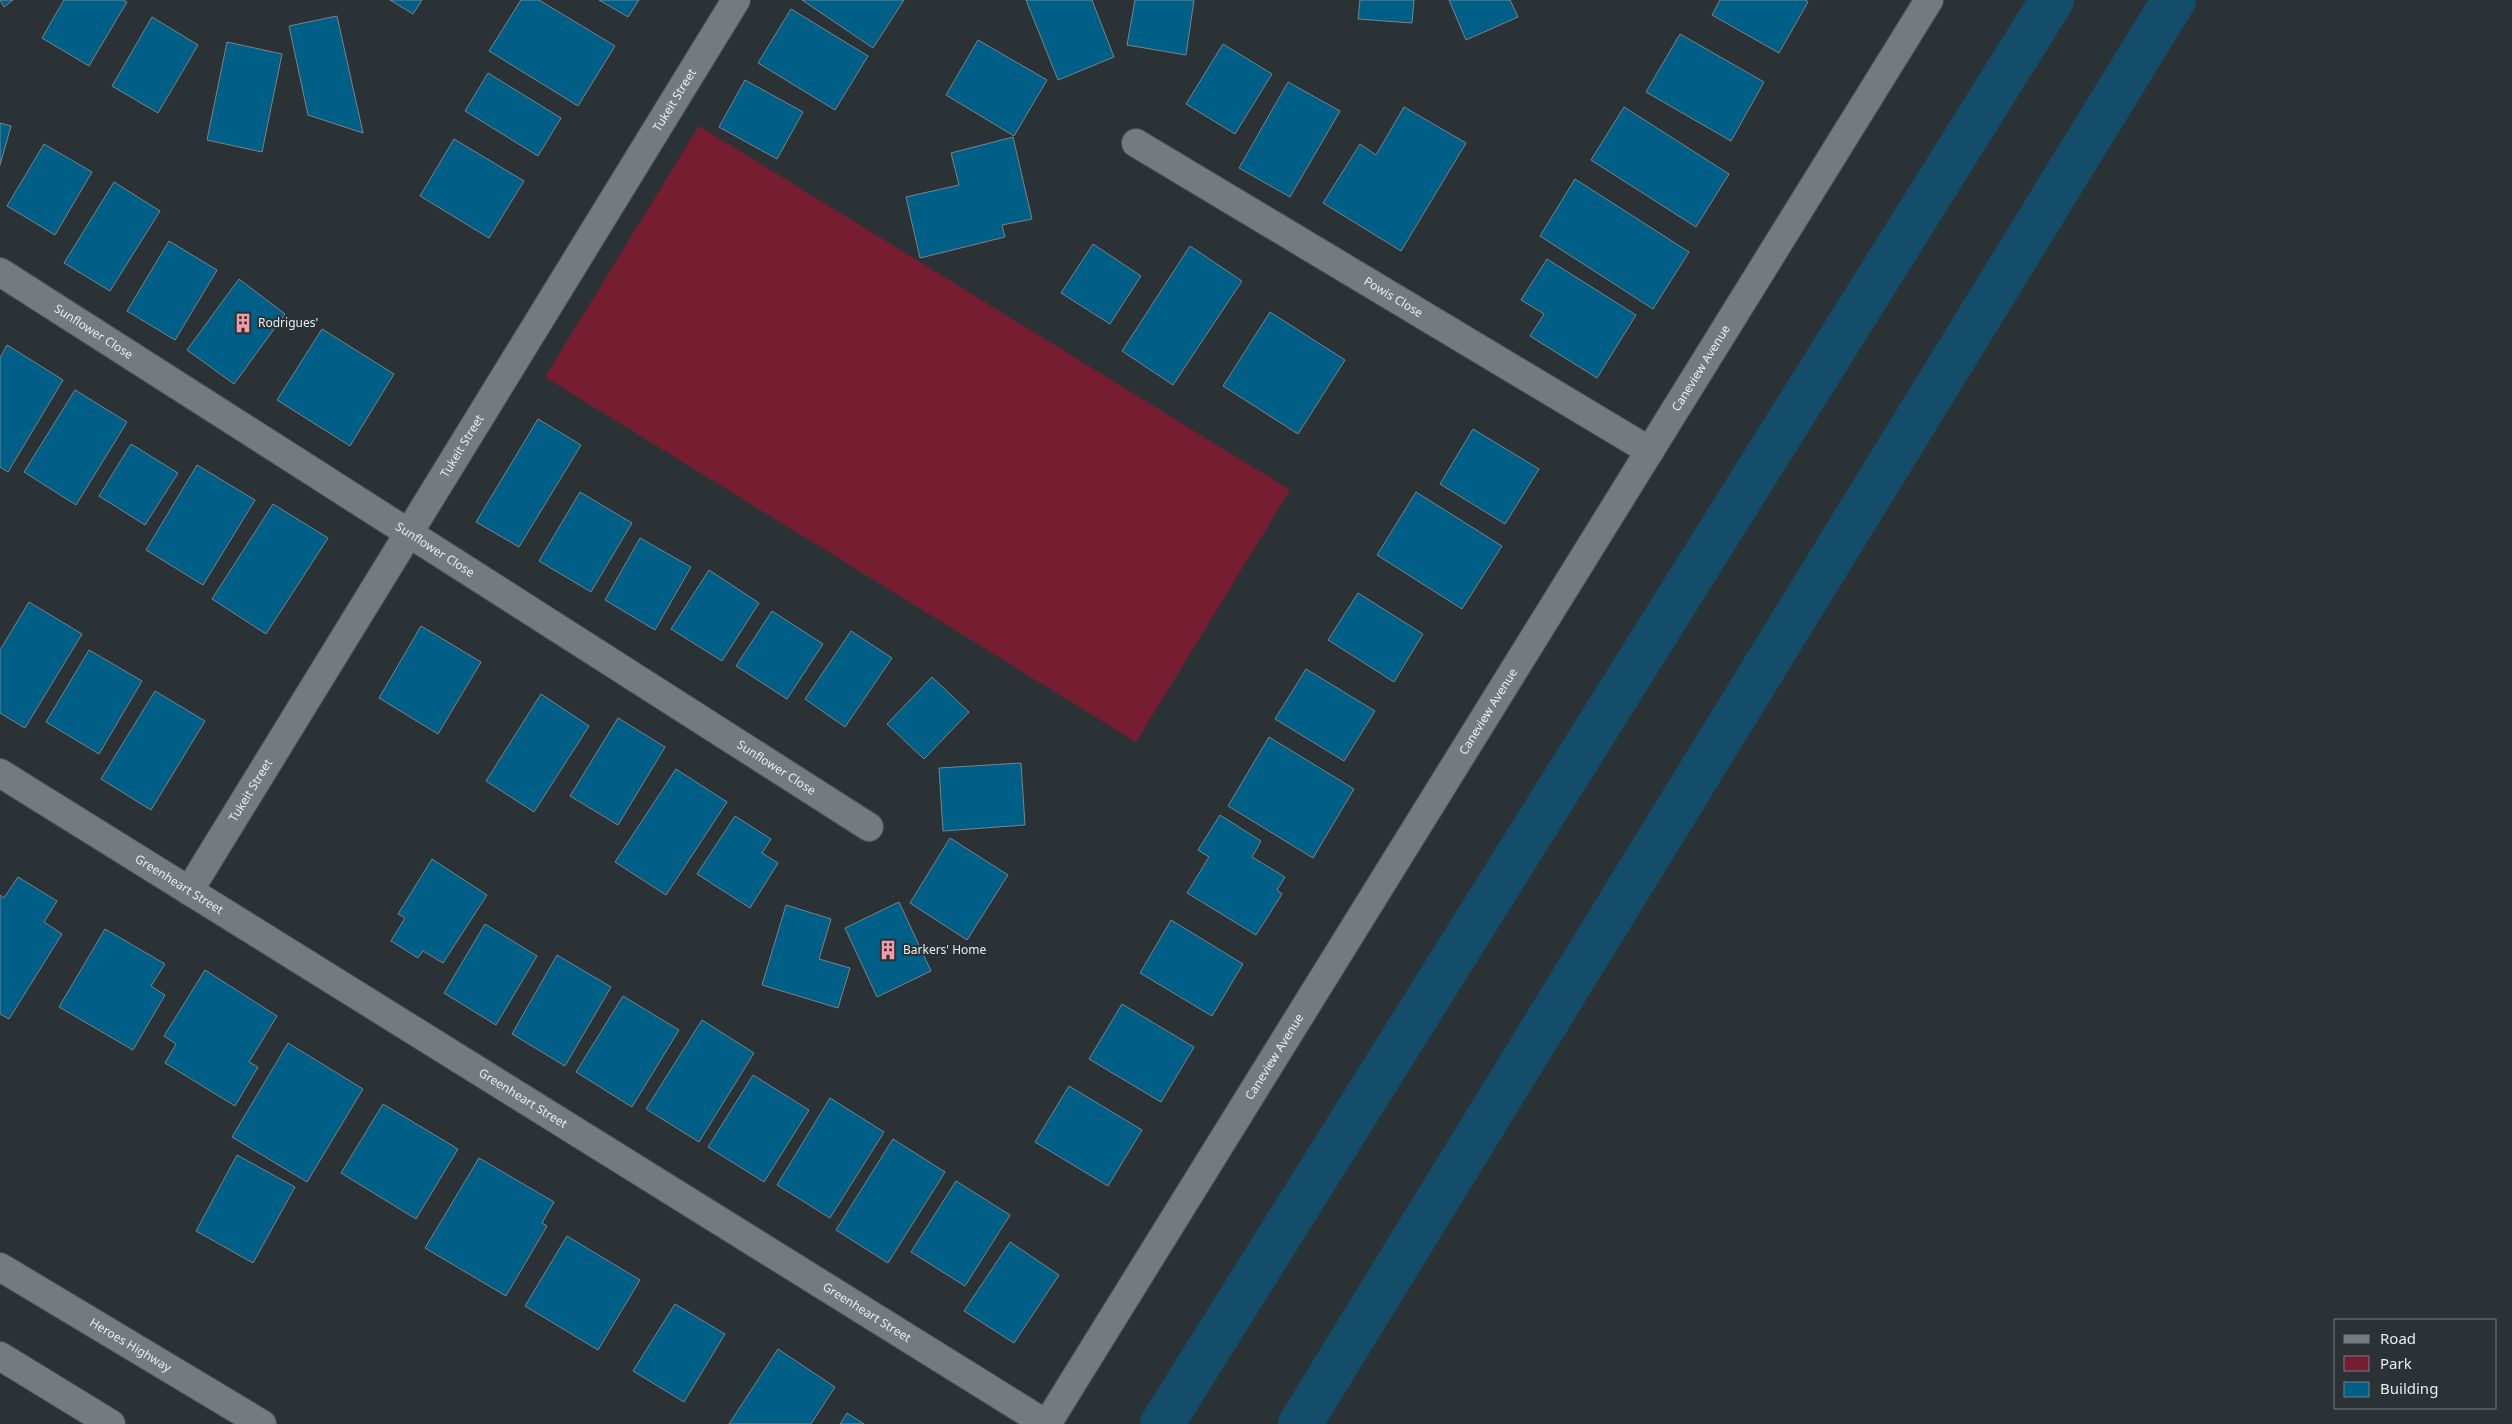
<svg xmlns="http://www.w3.org/2000/svg" width="2512" height="1424" viewBox="0 0 2512 1424" font-family="'Noto Sans',sans-serif">
<style>
.green{fill:#771d31}
.lines{fill:none;stroke-linecap:round;stroke-linejoin:round}
.canal{stroke:#144d69;stroke-width:44}
.building{fill:#005f87;stroke:#7c8388}
.street-casing{stroke:#4b5154;stroke-width:30}
.secondary-casing{stroke:#4b5154;stroke-width:30}
.street{stroke:#737b7f;stroke-width:28}
.secondary{stroke:#737b7f;stroke-width:28}
.labels{text-anchor:middle;stroke-width:4;stroke-linejoin:round;paint-order:stroke}
.street-label{font-size:12px;fill:#e8ecef;stroke:#2b3236}
.poi-label{font-size:12px;fill:#e8ecef;stroke:#2b3236;text-anchor:start}
</style>
<rect width="100%" height="100%" fill="#2b3236"/>
<path class="green" d="M 699,126 L 1290,490 L 1136,742 L 545,377 Z"/>
<g class="lines">
<path class="canal" d="M 1162,1424 L 2052,0
M 1300,1424 L 2174,0"/>
</g>
<path class="building" d="M 0,0 L 13,0 L 4,7 Z
M 64,0 L 123,0 L 127,2 L 89,66 L 42,38 Z
M 390,0 L 422,0 L 413,14 Z
M 521,0 L 539,0 L 615,46 L 578,106 L 489,51 Z
M 599,0 L 639,0 L 628,17 Z
M 802,0 L 904,0 L 873,48 Z
M 1026,0 L 1092,0 L 1114,57 L 1058,80 Z
M 1135,0 L 1194,0 L 1186,55 L 1127,45 Z
M 1360,0 L 1414,0 L 1412,23 L 1358,19 Z
M 1449,0 L 1510,0 L 1518,17 L 1466,40 Z
M 1720,0 L 1806,0 L 1808,2 L 1779,53 L 1712,15 Z
M 791,9 L 868,56 L 835,110 L 758,63 Z
M 337,16 L 363,133 L 308,115 L 289,26 Z
M 152,17 L 198,45 L 158,113 L 112,86 Z
M 1680,34 L 1764,82 L 1731,141 L 1646,92 Z
M 978,40 L 1047,80 L 1014,136 L 946,95 Z
M 227,42 L 282,54 L 262,152 L 207,140 Z
M 1223,44 L 1272,74 L 1235,134 L 1186,104 Z
M 488,73 L 561,118 L 538,156 L 465,111 Z
M 745,80 L 803,112 L 777,159 L 719,127 Z
M 1288,82 L 1340,111 L 1290,197 L 1239,168 Z
M 1404,107 L 1466,143 L 1401,251 L 1323,203 L 1360,144 L 1376,155 Z
M 1624,107 L 1729,174 L 1696,227 L 1591,160 Z
M 0,123 L 11,126 L 0,165 Z
M 1013,137 L 1032,219 L 1002,225 L 1005,237 L 920,258 L 906,197 L 959,185 L 951,153 Z
M 454,139 L 524,181 L 489,238 L 420,196 Z
M 44,144 L 92,172 L 55,235 L 7,206 Z
M 1575,179 L 1689,252 L 1653,309 L 1540,236 Z
M 114,182 L 160,211 L 110,291 L 64,263 Z
M 169,241 L 217,270 L 175,340 L 127,311 Z
M 1093,244 L 1141,276 L 1110,324 L 1061,293 Z
M 1190,246 L 1242,281 L 1173,385 L 1122,351 Z
M 1547,259 L 1636,315 L 1597,378 L 1530,336 L 1544,314 L 1521,300 Z
M 239,279 L 285,314 L 234,384 L 187,350 Z
M 1270,312 L 1345,360 L 1298,434 L 1223,386 Z
M 322,329 L 394,374 L 350,446 L 277,400 Z
M 7,345 L 63,380 L 8,472 L 0,467 L 0,358 Z
M 75,390 L 127,422 L 76,505 L 24,472 Z
M 538,419 L 581,445 L 519,547 L 476,522 Z
M 1473,429 L 1539,469 L 1505,524 L 1440,484 Z
M 131,444 L 178,473 L 145,525 L 99,496 Z
M 197,465 L 255,500 L 203,585 L 146,550 Z
M 580,492 L 632,523 L 591,592 L 539,561 Z
M 1416,492 L 1502,546 L 1462,609 L 1377,555 Z
M 273,504 L 328,538 L 266,634 L 212,599 Z
M 640,538 L 691,567 L 655,630 L 605,600 Z
M 709,570 L 759,603 L 722,661 L 671,629 Z
M 1358,593 L 1423,634 L 1394,682 L 1328,640 Z
M 29,602 L 82,634 L 25,728 L 0,713 L 0,650 Z
M 772,611 L 823,644 L 787,699 L 736,666 Z
M 421,626 L 481,662 L 438,734 L 379,698 Z
M 851,631 L 892,658 L 845,727 L 805,699 Z
M 89,650 L 142,681 L 99,754 L 46,722 Z
M 1306,669 L 1375,711 L 1344,761 L 1275,719 Z
M 932,677 L 969,712 L 924,759 L 887,724 Z
M 155,691 L 205,721 L 151,810 L 101,779 Z
M 541,694 L 589,726 L 534,812 L 486,781 Z
M 618,718 L 665,747 L 618,825 L 570,796 Z
M 1269,737 L 1354,789 L 1313,858 L 1228,806 Z
M 1021,763 L 1025,825 L 943,831 L 939,768 Z
M 676,769 L 727,802 L 666,895 L 615,862 Z
M 1220,815 L 1261,841 L 1252,857 L 1285,877 L 1277,890 L 1282,894 L 1256,935 L 1187,893 L 1209,857 L 1198,850 Z
M 735,816 L 771,839 L 762,853 L 778,863 L 750,908 L 697,874 Z
M 950,838 L 1008,875 L 967,940 L 910,903 Z
M 432,859 L 487,895 L 443,963 L 423,951 L 418,958 L 391,941 L 405,918 L 398,914 Z
M 18,877 L 57,901 L 44,922 L 62,934 L 9,1019 L 0,1014 L 0,895 L 4,898 Z
M 899,902 L 931,971 L 877,997 L 845,928 Z
M 786,905 L 831,919 L 819,959 L 850,968 L 838,1008 L 762,985 Z
M 1171,920 L 1243,964 L 1212,1016 L 1140,973 Z
M 485,924 L 537,956 L 496,1025 L 444,993 Z
M 105,929 L 165,964 L 151,986 L 165,995 L 133,1050 L 59,1007 Z
M 557,955 L 611,987 L 565,1066 L 512,1034 Z
M 205,970 L 277,1016 L 249,1062 L 258,1067 L 235,1106 L 165,1063 L 176,1044 L 164,1036 Z
M 623,996 L 679,1030 L 632,1107 L 576,1072 Z
M 1122,1004 L 1194,1047 L 1161,1102 L 1089,1059 Z
M 702,1020 L 754,1053 L 699,1142 L 646,1109 Z
M 288,1043 L 363,1089 L 307,1182 L 232,1137 Z
M 753,1075 L 809,1110 L 764,1182 L 708,1147 Z
M 1069,1086 L 1142,1130 L 1108,1186 L 1035,1142 Z
M 830,1098 L 884,1132 L 830,1218 L 777,1185 Z
M 383,1104 L 458,1149 L 416,1219 L 341,1173 Z
M 893,1139 L 945,1172 L 888,1263 L 836,1230 Z
M 237,1155 L 295,1187 L 253,1263 L 196,1231 Z
M 479,1158 L 554,1202 L 542,1223 L 547,1226 L 506,1296 L 425,1248 Z
M 956,1181 L 1010,1215 L 965,1286 L 911,1252 Z
M 567,1236 L 640,1280 L 598,1350 L 525,1306 Z
M 1010,1242 L 1059,1275 L 1014,1343 L 964,1311 Z
M 675,1304 L 725,1334 L 684,1402 L 633,1371 Z
M 778,1349 L 835,1387 L 811,1424 L 729,1424 Z
M 847,1413 L 864,1424 L 840,1424 Z"/>
<g class="lines">
<defs>
<g id="street">
<path id="s1" d="M 1136,143 L 1650,451"/>
<path id="s2" d="M 0,272 L 869,827"/>
<path id="s3" d="M 0,773 L 1046,1424"/>
<path id="s4" d="M 189,891 L 736,0"/>
<path id="s5" d="M 1047,1424 L 1929,0"/>
</g>
<g id="secondary">
<path id="s6" d="M 0,1267 L 262,1424"/>
<path d="M 0,1356 L 111,1424"/>
</g>
</defs>
<use href="#street" class="street-casing"/>
<use href="#secondary" class="secondary-casing"/>
<use href="#street" class="street"/>
<use href="#secondary" class="secondary"/>
</g>
<defs>
<symbol id="building-bare" viewBox="-9 -9 18 18"><path d="M-4-6H4V6H1V3H-1V6H-4ZM-2.5-4.3h1.7v1.8h-1.7ZM.8-4.3h1.7v1.8H.8ZM-2.5-1h1.7V.8h-1.7ZM.8-1h1.7V.8H.8Z" fill="#f49aa5" stroke="#2b3236" stroke-width="2.5" paint-order="stroke"/></symbol>
</defs>
<g fill-rule="evenodd">
<use href="#building-bare" x="229" y="309" width="28" height="28"/>
<use href="#building-bare" x="874" y="936" width="28" height="28"/>
</g>
<g class="labels">
<g class="street-label">
<text dy="4" stroke="none"><textPath href="#s4" startOffset="928">Tukeit Street</textPath></text>
<text dy="4" stroke="none"><textPath href="#s1" startOffset="300">Powis Close</textPath></text>
<text dy="4" stroke="none"><textPath href="#s2" startOffset="111">Sunflower Close</textPath></text>
<text dy="4" stroke="none"><textPath href="#s5" startOffset="1242">Caneview Avenue</textPath></text>
<text dy="4" stroke="none"><textPath href="#s4" startOffset="522">Tukeit Street</textPath></text>
<text dy="4" stroke="none"><textPath href="#s2" startOffset="516">Sunflower Close</textPath></text>
<text dy="4" stroke="none"><textPath href="#s5" startOffset="838">Caneview Avenue</textPath></text>
<text dy="4" stroke="none"><textPath href="#s2" startOffset="921">Sunflower Close</textPath></text>
<text dy="4" stroke="none"><textPath href="#s4" startOffset="118">Tukeit Street</textPath></text>
<text dy="4" stroke="none"><textPath href="#s3" startOffset="211">Greenheart Street</textPath></text>
<text dy="4" stroke="none"><textPath href="#s5" startOffset="432">Caneview Avenue</textPath></text>
<text dy="4" stroke="none"><textPath href="#s3" startOffset="616">Greenheart Street</textPath></text>
<text dy="4" stroke="none"><textPath href="#s3" startOffset="1021">Greenheart Street</textPath></text>
<text dy="4" stroke="none"><textPath href="#s6" startOffset="152">Heroes Highway</textPath></text>
</g>
<g class="poi-label">
<text x="258" y="327">Rodrigues'</text>
<text x="903" y="954">Barkers' Home</text>
</g>
</g>
<rect x="2334" y="1319" width="162" height="90" fill="#2b3236" stroke="#777c80"/>
<rect x="2344" y="1335" width="25" height="8" fill="#737b7f" stroke="#777c80"/>
<text x="2380" y="1344" font-size="15" fill="#e8ecef">Road</text>
<rect x="2344" y="1356" width="25" height="15" fill="#771d31" stroke="#777c80"/>
<text x="2380" y="1369" font-size="15" fill="#e8ecef">Park</text>
<rect x="2344" y="1382" width="25" height="15" fill="#005f87" stroke="#777c80"/>
<text x="2380" y="1394" font-size="15" fill="#e8ecef">Building</text>
</svg>
